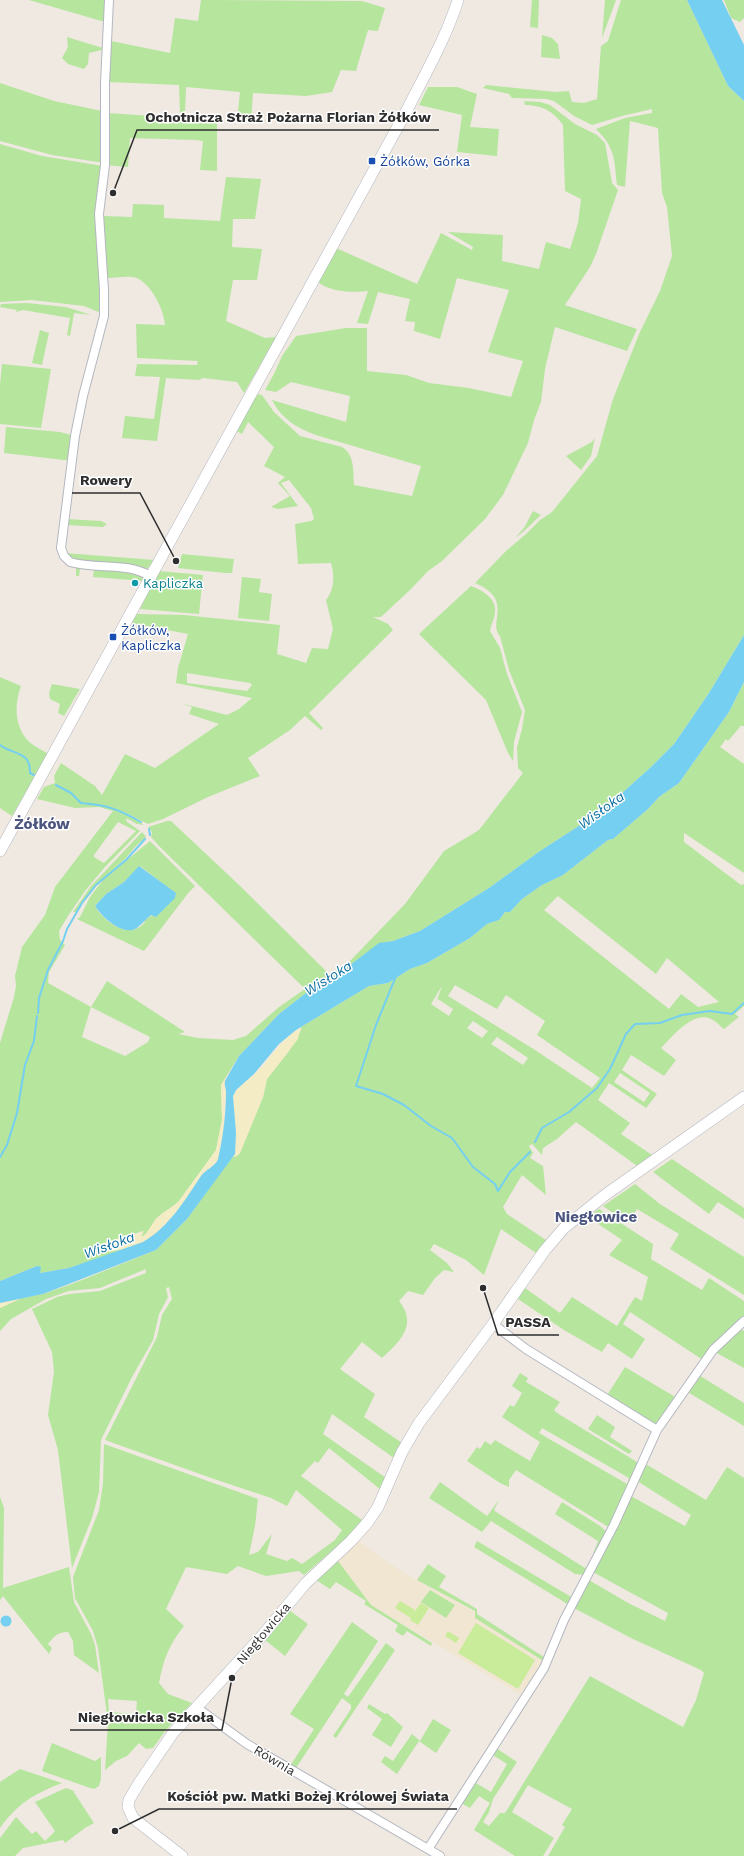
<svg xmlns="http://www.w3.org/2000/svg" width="744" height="1856" viewBox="0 0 744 1856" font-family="'Work Sans',sans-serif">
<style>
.education{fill:#f0e6d1}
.green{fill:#b6e59e;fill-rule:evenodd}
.sand{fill:#f3ecc5}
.pitch{fill:#c9ec9a}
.water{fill:#75cff0}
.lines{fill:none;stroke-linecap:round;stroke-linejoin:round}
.stream{stroke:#75cff0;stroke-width:2}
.street-casing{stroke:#b4b7c1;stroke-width:10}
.secondary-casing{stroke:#b4b7c1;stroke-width:12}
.street{stroke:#fff;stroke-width:8}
.secondary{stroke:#fff;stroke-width:11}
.transit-dot{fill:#1a4fb4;stroke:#fff;stroke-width:1.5}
.culture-dot{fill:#0f9aa8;stroke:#fff;stroke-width:1.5}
.labels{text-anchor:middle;stroke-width:3;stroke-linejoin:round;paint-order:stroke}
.transit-label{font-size:13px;fill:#164399;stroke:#fff;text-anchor:start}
.culture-label{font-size:13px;fill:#0d838f;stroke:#fff;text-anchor:start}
.street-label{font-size:13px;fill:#2e2e2e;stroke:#fff}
.water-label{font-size:14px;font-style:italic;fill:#0d6fa3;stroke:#fff}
.quarter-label{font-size:15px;font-weight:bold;fill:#4d5680;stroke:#fff}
.leader{fill:none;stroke:#2e2e2e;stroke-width:1.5}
.callout-dot{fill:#2e2e2e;stroke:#fff;stroke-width:1.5}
.callout-label{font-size:14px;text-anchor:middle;font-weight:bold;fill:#2e2e2e;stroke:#fff;stroke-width:3;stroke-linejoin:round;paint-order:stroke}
</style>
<rect width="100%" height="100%" fill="#efe9e1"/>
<path class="education" d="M 357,1540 L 402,1572 L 475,1612 L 476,1618 L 545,1662 L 524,1697 L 371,1605 L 337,1560 Z"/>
<path class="green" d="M 29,0 L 106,0 L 105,22 Z
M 201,0 L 362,1 L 385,8 L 378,31 L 368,30 L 356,71 L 341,70 L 332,92 L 306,96 L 253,93 L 251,121 L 237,121 L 240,92 L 186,87 L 185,113 L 180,113 L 179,85 L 108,82 L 111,41 L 170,53 L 175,18 L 198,21 Z
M 532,0 L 539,0 L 538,28 L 530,27 Z
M 605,0 L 616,0 L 602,38 Z
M 621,0 L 687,0 L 728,86 L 744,101 L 744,635 L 709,693 L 674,744 L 651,767 L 602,811 L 540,851 L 489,888 L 420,931 L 393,941 L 379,944 L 337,975 L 315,986 L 279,1014 L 239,1056 L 221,1085 L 222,1120 L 216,1150 L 179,1201 C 172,1208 164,1211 158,1217 C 151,1224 149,1233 141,1238 L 143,1231 L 93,1247 L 99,1248 L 95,1253 L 126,1249 L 69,1268 L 40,1273 L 37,1266 L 0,1281 L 0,1043 L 14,997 L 16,986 L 15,976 L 22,947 L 45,915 L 55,887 L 113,811 L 99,807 L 75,808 L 37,799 L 44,787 L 55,783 L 54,776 L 61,763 L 95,786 L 102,795 L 125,754 L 155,768 L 219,724 L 189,714 L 192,707 L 180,703 L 227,715 L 239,709 L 252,698 L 176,683 L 178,668 L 188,634 L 131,623 L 137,614 L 184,615 L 280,625 L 277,654 L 306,663 L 312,648 L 328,649 L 333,629 L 326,600 C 334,590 335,576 331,563 L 298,564 L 295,524 L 311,521 L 314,519 L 311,508 L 289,480 L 281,483 L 298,506 L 278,509 L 271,507 L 290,496 L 278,483 L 285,477 L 264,466 L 274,447 L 248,422 L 242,434 L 236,431 L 257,394 L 262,395 L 274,412 L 300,436 L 342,447 C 355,455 353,471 354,485 L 412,496 L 421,466 L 319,436 C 299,429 282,420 272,400 L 346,422 L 350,396 L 291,382 L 276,392 L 265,390 L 275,372 L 282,356 L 296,336 L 346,328 L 367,328 L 367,371 L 406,375 L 429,383 L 469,388 L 511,397 L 523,361 L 488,352 L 509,290 L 457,278 L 440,339 L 414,331 L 415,322 L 405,321 L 410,299 L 378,292 L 368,324 L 357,323 L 368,291 C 353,293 330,292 318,282 L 336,248 L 417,284 L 441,233 L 472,250 L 473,247 L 448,232 L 503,235 L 502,261 L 539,269 L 546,242 L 570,249 L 578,223 L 581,199 L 565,191 L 563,125 C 553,111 542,105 525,105 L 524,101 L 540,102 L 550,105 L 575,124 L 597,135 L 605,143 L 612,183 L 618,190 L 596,254 L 590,267 L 565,305 L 637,329 L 627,351 L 555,327 L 545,369 L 541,402 L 534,420 L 528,443 L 503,495 L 485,519 L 442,561 L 428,571 L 411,589 L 381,617 L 373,617 L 388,624 L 393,630 L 309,713 L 323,728 L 321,730 L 305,716 L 290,730 L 248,758 L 260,776 L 208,797 L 163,819 L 148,824 L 124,812 L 144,825 L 137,824 L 126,818 L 127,822 L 140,831 L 104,868 L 85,891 L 68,916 L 59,931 L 60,940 L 65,945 L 49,972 L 48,983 L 91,1007 L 107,981 L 185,1032 L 178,1034 L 198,1038 L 233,1040 L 246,1036 L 279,1007 L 305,989 L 160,847 L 151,837 L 152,832 L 148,827 L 167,821 L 171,821 L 238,884 L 330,975 L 351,960 L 405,904 L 444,851 L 479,830 L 523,773 L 518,768 L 517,747 L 522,729 L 525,710 L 509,670 L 500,636 C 487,623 515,600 475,583 L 507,550 L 526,534 L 540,520 L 552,512 L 597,456 L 613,399 L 640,332 L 660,291 L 672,256 L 667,207 L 662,193 L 658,128 L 630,121 L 625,187 L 617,185 C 614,159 616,149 596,129 L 625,118 L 652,113 L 652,109 L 622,116 L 592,125 L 574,116 L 554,101 L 547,99 L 512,98 L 509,94 L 483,88 L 486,85 L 556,92 L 569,91 L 572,102 L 584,103 L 597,99 L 601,46 L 608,41 ZM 187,673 L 250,683 L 252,685 L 247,691 L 187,683 ZM 118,822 L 136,831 L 104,863 L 94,857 L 94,855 ZM 91,1007 L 150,1037 L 148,1042 L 125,1056 L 82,1037 Z
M 724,0 L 744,0 L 744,18 L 740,22 L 731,18 Z
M 542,35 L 552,38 L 558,44 L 560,59 L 541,57 Z
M 67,37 L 106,49 L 89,53 L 88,64 L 84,69 L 68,64 L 62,58 L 68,47 Z
M 101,78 L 104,80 L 104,163 L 52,155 L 0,141 L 0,83 L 54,101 L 102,111 Z
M 428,87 L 457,87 L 477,94 L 470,127 L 499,129 L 497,156 L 457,152 L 462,115 L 419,105 Z
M 106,113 L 217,120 L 217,171 L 200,170 L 203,141 L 196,140 L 130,138 L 128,167 L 105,165 Z
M 0,144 L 42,156 L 103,166 L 101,313 L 84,306 L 32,300 L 0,302 Z
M 226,177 L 261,179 L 255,219 L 233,219 L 232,247 L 262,249 L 257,280 L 233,280 L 226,321 L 265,338 L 276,337 L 244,393 L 237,382 L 203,378 L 199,380 L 166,378 L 157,441 L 122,438 L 125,416 L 154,419 L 160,377 L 135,376 L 137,364 L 197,365 L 198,361 L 137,358 L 136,324 L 165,325 C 164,310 152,285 137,278 C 129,275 114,278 105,278 L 103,245 L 104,216 L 132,217 L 133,204 L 164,205 L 164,218 L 220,221 Z
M 27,303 L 66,307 L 91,315 L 74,313 L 70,336 L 67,335 L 70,318 L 23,310 L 16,312 L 17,310 L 0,307 L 1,304 Z
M 40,330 L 49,333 L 42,365 L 32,363 Z
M 2,364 L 51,369 L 41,428 L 0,424 L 0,385 Z
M 6,427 L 60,432 L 75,436 L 73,461 L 4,453 Z
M 595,438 L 591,456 L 581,470 L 566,456 L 592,442 Z
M 533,511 L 541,515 L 523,532 L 515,538 L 524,528 Z
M 67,519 L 101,521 L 107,524 L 103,527 L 66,525 Z
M 65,553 L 154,560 L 147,569 L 74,561 Z
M 182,554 L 234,559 L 232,573 L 225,573 L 178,568 Z
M 76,565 L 114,568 L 142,576 L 143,579 L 143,581 L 93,577 L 94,570 L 80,569 L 79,576 L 76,576 Z
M 159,571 L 203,575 L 199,614 L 140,609 Z
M 242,577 L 261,579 L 259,592 L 272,594 L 269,621 L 238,618 Z
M 471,586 C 481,590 497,598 495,612 C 495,618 491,624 490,631 L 500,648 L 507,674 L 522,712 L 514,742 L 513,761 L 508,753 L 486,700 L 419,634 Z
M 0,677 L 21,686 C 15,702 14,722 25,737 C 29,744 41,749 48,754 L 12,816 L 0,808 Z
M 744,682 L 744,726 L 739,726 L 740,727 L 728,741 L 726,739 L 720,747 L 744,764 L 744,873 L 684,833 L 684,842 L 741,885 L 744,884 L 744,1006 L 735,1014 L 739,1017 L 724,1029 C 720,1026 716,1021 711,1019 C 693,1010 672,1037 661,1048 L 676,1060 L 664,1076 L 631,1055 L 622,1070 L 657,1094 L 646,1108 L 609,1083 L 598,1100 L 630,1123 L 621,1134 L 655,1157 L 640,1168 L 576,1122 L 557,1139 L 543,1148 L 542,1155 L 532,1144 L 529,1146 L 533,1153 L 530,1158 L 543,1166 L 546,1195 L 522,1175 L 503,1207 L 507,1214 L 549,1242 L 539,1255 L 501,1229 L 484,1275 L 466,1260 L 434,1244 L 430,1250 L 447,1263 L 454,1272 L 444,1270 L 435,1278 L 423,1295 L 408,1291 L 399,1301 C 418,1324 400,1342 382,1358 L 362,1342 L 340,1369 L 375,1394 L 364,1417 L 402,1443 L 397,1449 L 394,1458 L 332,1414 L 323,1434 L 386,1478 L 381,1490 L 329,1448 L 318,1463 L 315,1461 L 301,1476 L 362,1520 L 349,1536 L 304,1575 L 299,1571 L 266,1576 L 238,1566 L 227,1574 L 186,1567 L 166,1609 L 184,1626 C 169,1644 163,1661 159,1683 L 168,1694 L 192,1703 L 166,1730 L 153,1748 L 146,1749 L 139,1743 L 127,1756 L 116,1761 L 105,1770 L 108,1722 L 98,1648 L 93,1631 L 75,1598 L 73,1577 L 99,1510 L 103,1483 L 104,1444 L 258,1499 L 255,1526 L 249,1555 L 258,1552 L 272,1534 L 266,1554 L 287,1561 L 292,1558 L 302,1564 L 335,1540 L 342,1530 L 296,1490 L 287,1506 L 271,1498 L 214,1479 L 105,1440 L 157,1337 L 162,1315 L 172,1299 L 169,1287 L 166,1288 L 168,1297 L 159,1314 L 153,1340 L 132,1377 L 101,1440 L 99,1492 L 92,1518 L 72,1568 L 58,1450 L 48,1415 L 54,1372 L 52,1352 L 32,1309 L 57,1297 L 69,1294 L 100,1291 L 146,1273 L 146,1269 L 100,1288 L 69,1291 L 46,1299 L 11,1319 L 0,1331 L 0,1308 L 22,1298 L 43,1294 L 77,1282 L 156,1250 L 187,1219 L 230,1159 L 240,1153 L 263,1097 L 267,1079 L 289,1051 L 301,1030 L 301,1027 L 369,986 L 388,983 L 410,969 L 427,963 L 470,938 L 487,924 L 499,920 L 505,912 L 510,912 L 522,899 L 542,885 L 563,875 L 608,840 L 613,839 L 648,809 L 659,797 L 679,783 L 729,712 ZM 558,896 L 656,974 L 667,958 L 719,1002 L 698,1007 L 681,994 L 669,1009 L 544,910 ZM 455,985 L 497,1009 L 506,995 L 545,1021 L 537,1035 L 600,1078 L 592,1088 L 535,1050 L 448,996 ZM 442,986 L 436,1003 L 438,999 L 453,1009 L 449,1016 L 431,1004 ZM 473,1021 L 488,1031 L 482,1038 L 467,1028 ZM 497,1037 L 528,1058 L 523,1065 L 491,1044 ZM 620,1073 L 650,1093 L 644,1102 L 614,1082 ZM 108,1699 L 137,1701 L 136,1714 L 109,1712 Z
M 52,684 L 80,689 L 64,716 L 58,713 L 60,704 L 50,699 L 49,693 Z
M 142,832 L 146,837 L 135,847 L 125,859 L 98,883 L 76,912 L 73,912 L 91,886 Z
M 150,841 L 195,886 L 189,892 L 144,951 L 77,919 L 80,917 L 90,897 L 103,880 ZM 140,866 L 175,893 L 176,895 L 156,916 L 152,915 L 144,921 L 145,922 C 130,941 104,922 95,906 L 106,894 L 124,882 Z
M 672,1159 L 744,1208 L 744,1219 L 718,1202 L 709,1214 L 653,1172 Z
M 635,1184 L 660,1204 L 744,1257 L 744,1295 L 670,1249 L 679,1234 L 637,1209 L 628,1223 L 603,1206 Z
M 599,1209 L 653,1244 L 651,1259 L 702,1290 L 709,1278 L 744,1301 L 744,1319 L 703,1360 L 630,1312 L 623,1324 L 645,1339 L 632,1359 L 608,1343 L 602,1352 L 564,1330 L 518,1299 L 525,1288 L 560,1313 L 572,1297 L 617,1326 L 635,1297 L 642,1301 L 648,1277 L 609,1255 L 622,1240 L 588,1217 Z
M 739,1328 L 744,1331 L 744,1368 L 715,1352 Z
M 625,1367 L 677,1398 L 658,1426 L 606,1397 Z
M 520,1373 L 528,1378 L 526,1382 L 560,1402 L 554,1410 L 557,1413 L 637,1462 L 640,1462 L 610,1528 L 516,1470 L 509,1480 L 509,1487 L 500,1483 L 467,1461 L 477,1447 L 480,1449 L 485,1441 L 491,1445 L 495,1440 L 530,1461 L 540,1442 L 502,1417 L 510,1405 L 514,1407 L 522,1393 L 512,1386 ZM 542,1428 L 629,1478 L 627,1484 L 539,1433 Z
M 697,1374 L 744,1403 L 744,1426 L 686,1391 Z
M 597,1415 L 615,1427 L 610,1437 L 632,1451 L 629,1454 L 588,1429 Z
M 644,1463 L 706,1500 L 727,1467 L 744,1478 L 744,1856 L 548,1856 L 565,1827 L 562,1825 L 572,1809 L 528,1785 L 512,1812 L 554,1838 L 543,1856 L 515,1856 L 474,1830 L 490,1803 L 479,1796 L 470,1808 L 461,1803 L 496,1748 L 517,1762 L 493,1799 L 489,1812 L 483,1822 L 489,1826 L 500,1813 L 505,1813 L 590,1676 L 683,1727 L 696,1700 L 704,1673 L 701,1670 L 633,1639 L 572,1607 L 587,1579 L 630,1604 L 665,1621 L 668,1613 L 591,1571 L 629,1495 L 685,1526 L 691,1515 L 637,1481 ZM 493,1755 L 507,1764 L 491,1792 L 476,1783 Z
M 440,1482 L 487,1516 L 499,1500 L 494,1510 L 496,1512 L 585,1568 L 589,1565 L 598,1541 L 555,1514 L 562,1502 L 600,1526 L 607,1532 L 585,1575 L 575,1574 L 491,1521 L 482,1532 L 429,1498 Z
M 0,1497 L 4,1508 L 3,1588 L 69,1567 L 74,1602 L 91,1634 L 95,1645 L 99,1673 L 74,1655 L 73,1641 L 68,1632 C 58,1632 54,1636 48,1644 L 52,1648 L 49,1654 L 3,1596 L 0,1600 Z
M 477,1541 L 573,1598 L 569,1605 L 474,1547 Z
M 338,1561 L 371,1605 L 432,1643 L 431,1646 L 407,1631 L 403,1636 L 395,1631 L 398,1625 L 364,1604 L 366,1601 L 336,1582 L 330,1589 L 316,1580 Z
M 428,1564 L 446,1576 L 439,1587 L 477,1609 L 477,1614 L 547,1659 L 545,1662 L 475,1618 L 475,1611 L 417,1580 Z
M 430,1590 L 455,1605 L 446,1618 L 421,1602 Z
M 289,1610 L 308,1624 L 285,1656 L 265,1640 Z
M 352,1622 L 378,1641 L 344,1694 L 348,1697 L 386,1643 L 395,1650 L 336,1738 L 333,1736 L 351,1709 L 351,1705 L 342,1698 L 296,1768 L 290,1766 L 314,1729 L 290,1714 Z
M 369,1704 L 385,1714 L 387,1713 L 403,1727 L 391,1747 L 372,1735 L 382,1719 L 367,1708 Z
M 433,1719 L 451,1730 L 436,1753 L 419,1741 L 397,1774 L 381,1762 L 385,1756 L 393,1761 L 412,1734 L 420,1741 Z
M 52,1743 L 95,1761 L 101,1757 L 101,1779 L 99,1786 L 94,1789 L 90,1788 L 42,1771 Z
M 20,1769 L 62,1783 C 34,1794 18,1803 0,1828 L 0,1782 Z
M 66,1788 L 77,1792 L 73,1791 L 94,1823 L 85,1828 L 65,1843 L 63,1840 L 23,1848 L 15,1856 L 0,1856 L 0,1838 L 16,1817 L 32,1834 L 36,1831 L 45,1841 L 55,1831 L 35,1802 Z"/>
<path class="sand" d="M 301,1027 L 298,1039 L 267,1079 L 263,1097 L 240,1153 L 237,1156 L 232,1157 L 235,1154 L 236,1133 L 233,1096 C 237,1087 247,1081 255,1074 C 272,1058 279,1041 301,1027 Z
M 227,1076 L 225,1081 L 226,1091 L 223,1135 L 218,1160 L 201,1177 L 198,1184 L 179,1209 L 154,1236 L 143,1242 L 126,1249 L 94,1254 L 99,1248 L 92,1247 L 122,1237 L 136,1235 L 144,1231 L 141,1237 C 149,1234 151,1223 158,1217 C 165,1211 172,1208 179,1201 L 216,1150 L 222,1120 L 221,1085 Z
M 22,1298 L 0,1308 L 0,1303 Z"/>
<path class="pitch" d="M 400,1601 L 415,1610 L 412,1615 L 421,1603 L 429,1608 L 418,1625 L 410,1620 L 411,1618 L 395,1608 Z
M 476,1623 L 535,1660 L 518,1689 L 458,1653 Z
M 448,1631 L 459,1638 L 456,1643 L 445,1636 Z"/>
<path class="water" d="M 687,0 L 722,0 L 744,45 L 744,101 L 728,86 Z
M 744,635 L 744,682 L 729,712 L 679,783 L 659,797 L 648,809 L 613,839 L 608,840 L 563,875 L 542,885 L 522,899 L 510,912 L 505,912 L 499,920 L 487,924 L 470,938 L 427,963 L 410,969 L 388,983 L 369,986 L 296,1030 L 279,1044 L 254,1074 L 236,1090 L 233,1096 L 236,1133 L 235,1154 L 187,1219 L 156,1250 L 43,1294 L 0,1303 L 0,1281 L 37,1266 L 41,1267 L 40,1273 L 69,1268 L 143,1242 C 169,1227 185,1200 201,1176 C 205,1170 216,1166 218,1159 C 223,1138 226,1114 226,1092 C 226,1088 224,1085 225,1081 L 239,1056 L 279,1014 L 315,986 L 337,975 L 379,943 L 393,941 L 420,931 L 489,888 L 540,851 L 602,811 L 651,767 L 674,744 L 709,693 Z
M 139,866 L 176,893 L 175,898 L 156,917 L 151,915 C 146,919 142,924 137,928 C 123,937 102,917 95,906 L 106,894 L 124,882 Z
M0.5 1621a5.5 5.5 0 1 1 11 0a5.5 5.5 0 1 1-11 0Z"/>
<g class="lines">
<path class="stream" d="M 0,745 C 13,755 31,751 30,773 L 34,775
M 56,785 L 71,793 L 81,803 C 107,805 118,809 141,822
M 149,829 L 150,835
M 396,976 L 376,1025 L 356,1086 L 383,1094 L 404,1105 L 431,1126 L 452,1138 L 473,1167 L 495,1184 L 498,1191 L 510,1172 L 530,1152
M 38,1013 L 39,998 L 48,970 L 63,941 L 67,929 L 82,903 L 96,885 L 126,860 L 145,839
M 535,1142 L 542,1128 L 569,1112 L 597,1088 L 610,1069 L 626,1034 L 635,1024 L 660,1023 L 682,1015 L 710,1011 L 732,1014 L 744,1003
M 0,1157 L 7,1145 L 17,1113 L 25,1065 L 34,1041 L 37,1016"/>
<defs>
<path id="street" d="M 109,0 L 105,84 L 105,165 L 99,214 L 104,290 L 104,316 L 83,396 L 75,436 L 61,548 L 64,556 L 70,562 C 98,570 126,561 152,577
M 493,1324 L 526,1349 L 657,1430
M 196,1707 L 247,1744 L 440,1856
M 428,1849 L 544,1668 L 564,1620 L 614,1525 L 657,1430 L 713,1350 L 744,1321"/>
<path id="secondary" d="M 0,851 L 407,110 C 425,74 446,38 458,0
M 182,1856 L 133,1818 L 128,1807 L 129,1800 L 139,1783 L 173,1733 L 261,1637 L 306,1583 L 351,1541 L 368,1522 L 378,1507 L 402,1452 L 419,1423 L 493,1324 L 545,1250 L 564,1228 L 605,1195 L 744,1097"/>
</defs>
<use href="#street" class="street-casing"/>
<use href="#secondary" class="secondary-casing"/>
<use href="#street" class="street"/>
<use href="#secondary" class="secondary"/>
</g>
<g class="transit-dot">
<rect x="368" y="157" width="8" height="8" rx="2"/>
<rect x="109" y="633" width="8" height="8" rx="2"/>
</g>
<circle class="culture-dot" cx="135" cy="583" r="4"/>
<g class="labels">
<g class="transit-label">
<text x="380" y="166">Żółków, Górka</text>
<text x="121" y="635">Żółków,<tspan x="121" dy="15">Kapliczka</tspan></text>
</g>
<g class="culture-label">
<text x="143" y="588">Kapliczka</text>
</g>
<g class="street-label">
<text transform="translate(263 1633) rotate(-50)" y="5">Niegłowicka</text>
<text transform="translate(275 1760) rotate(31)" y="5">Równia</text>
</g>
<g class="water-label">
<text transform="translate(601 810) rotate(-36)" y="5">Wisłoka</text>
<text transform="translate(328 978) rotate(-32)" y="5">Wisłoka</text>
<text transform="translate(109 1245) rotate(-20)" y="5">Wisłoka</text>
</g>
<g class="quarter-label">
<text x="42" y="829">Żółków</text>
<text x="596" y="1222">Niegłowice</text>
</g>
</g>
<path class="leader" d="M113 193L137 130H439M176 561L140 493H72M483 1288L498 1335H559M232 1678L222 1730H70M115 1831L159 1809H457"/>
<g class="callout-dot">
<circle cx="113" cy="193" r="4"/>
<circle cx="176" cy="561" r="4"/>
<circle cx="483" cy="1288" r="4"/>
<circle cx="232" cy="1678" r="4"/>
<circle cx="115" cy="1831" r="4"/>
</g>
<g class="callout-label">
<text x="288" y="122">Ochotnicza Straż Pożarna Florian Żółków</text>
<text x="106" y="485">Rowery</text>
<text x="528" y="1327">PASSA</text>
<text x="146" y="1722">Niegłowicka Szkoła</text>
<text x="308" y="1801">Kościół pw. Matki Bożej Królowej Świata</text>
</g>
</svg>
